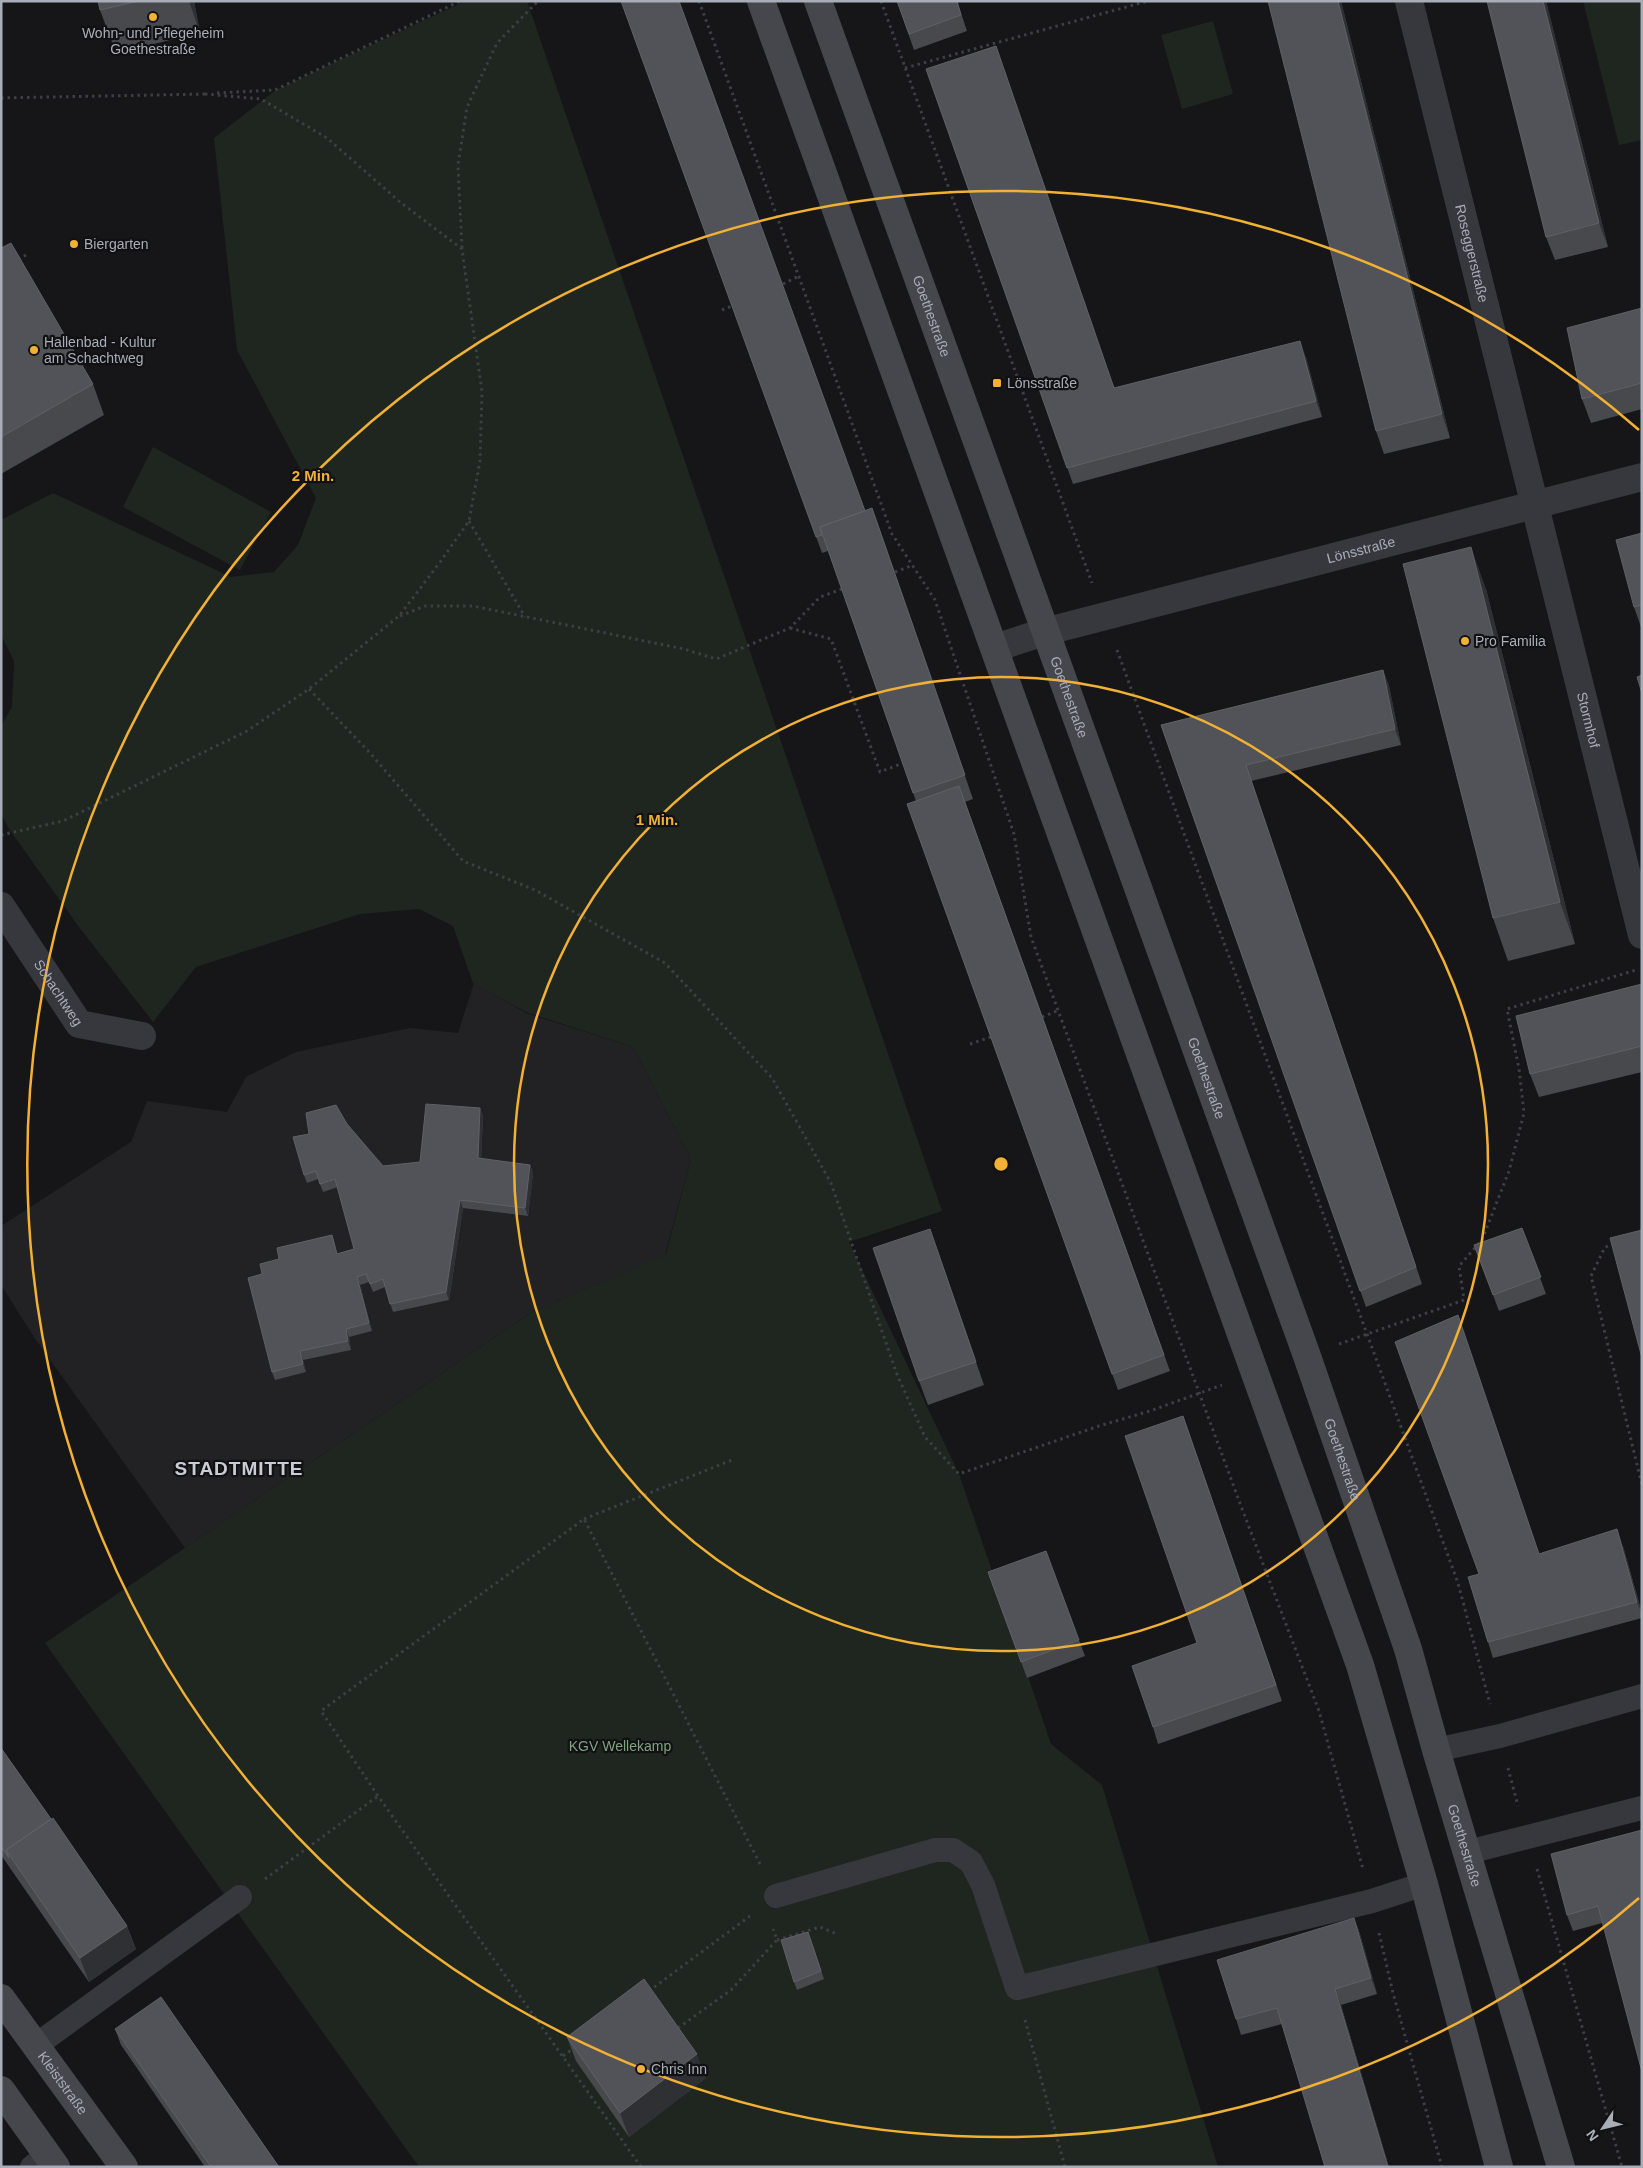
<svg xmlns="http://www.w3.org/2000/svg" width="1643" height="2168" viewBox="0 0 1643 2168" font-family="Arial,sans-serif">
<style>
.built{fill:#222225}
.green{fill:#1e261f}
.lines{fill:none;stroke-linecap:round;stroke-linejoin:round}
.path{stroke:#3d3f44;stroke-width:3;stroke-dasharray:2.5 4;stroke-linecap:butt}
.lane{stroke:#37383d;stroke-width:24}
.street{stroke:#37383d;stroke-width:28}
.secondary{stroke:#45474d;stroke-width:28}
.wall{fill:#47494d}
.shaded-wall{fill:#2f3033}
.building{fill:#525359;stroke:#5f6168}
.ring{fill:none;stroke:#f2b134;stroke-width:2.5}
.poi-dot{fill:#f2b134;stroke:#111113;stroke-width:2}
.labels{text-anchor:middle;stroke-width:4.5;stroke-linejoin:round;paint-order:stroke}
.poi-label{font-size:14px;fill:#a8adb8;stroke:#111113;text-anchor:start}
.street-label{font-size:14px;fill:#a8adb8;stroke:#111113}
.park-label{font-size:14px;fill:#7fa381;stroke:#111113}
.district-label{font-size:19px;font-weight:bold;letter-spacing:1px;fill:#c9ccd4;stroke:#111113}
.centre{fill:#f2b134;stroke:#111113;stroke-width:2.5}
.ring-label{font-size:15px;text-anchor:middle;font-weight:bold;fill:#f2b134;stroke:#111113;stroke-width:4.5;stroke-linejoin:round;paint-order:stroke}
</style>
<rect width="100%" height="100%" fill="#161618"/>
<path class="built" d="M 474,983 L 526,1013 L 633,1047 L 691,1159 L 665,1255 L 532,1312 L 185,1548 L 36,1340 L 1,1285 L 1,1226 L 131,1142 L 147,1101 L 227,1112 L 246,1077 L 296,1052 L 410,1028 L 458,1033 Z"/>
<path class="green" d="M 465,1 L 527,1 L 942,1211 L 849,1242 L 959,1474 L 1051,1744 L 1102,1785 L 1218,2167 L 419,2167 L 45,1643 L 532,1312 L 666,1254 L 691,1159 L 633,1047 L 526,1012 L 473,983 L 453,926 L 419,909 L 360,914 L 196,967 L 153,1022 L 79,927 L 9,829 L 1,813 L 1,726 L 12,707 L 14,661 L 1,635 L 1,520 L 53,493 L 231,577 L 274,572 L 298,545 L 316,498 L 237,350 L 214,138 L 276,90 Z
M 1583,1 L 1642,1 L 1642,140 L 1619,145 Z
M 1213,21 L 1233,94 L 1182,109 L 1161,35 Z
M 153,447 L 271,512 L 240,570 L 123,507 Z"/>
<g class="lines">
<path class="path" d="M 699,1 L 892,534 L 935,600 L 1014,834 L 1031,937 L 1241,1506 L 1319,1711 L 1363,1869
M 881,1 L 1092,583
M 905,68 L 1148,1
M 217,93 L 275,90 L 460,1
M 1,98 L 206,94
M 462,248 L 458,165 L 467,107 L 497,43 L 538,1
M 18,259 L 26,255
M 783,284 L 799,276
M 722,310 L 732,306
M 469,521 L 525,617
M 895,572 L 913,565
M 400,616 L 425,606 L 473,606 L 684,649 L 716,659 L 790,628 L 820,597 L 842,589
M 790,628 L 831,639 L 880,772 L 903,763
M 1117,650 L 1458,1583 L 1490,1704
M 309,689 L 371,754 L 463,861 L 535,890 L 665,963 L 772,1078 L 831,1183 L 896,1372 L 925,1437 L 959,1474 L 1099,1426 L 1150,1411 L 1222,1385
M 1,835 L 63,821 L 247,731 L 309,689 L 399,616 L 438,565 L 469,521 L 480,461 L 482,392 L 462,249 L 400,202 L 327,138 L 261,99 L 205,94
M 1042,1017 L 1059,1010
M 970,1044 L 991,1037
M 1614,1244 L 1605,1247 L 1591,1276 L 1642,1485
M 1339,1344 L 1464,1300 L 1459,1266 L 1482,1240 L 1509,1171 L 1524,1113 L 1519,1069 L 1507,1009 L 1636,970
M 584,1519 L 732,1460
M 1508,1768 L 1518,1806
M 1537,1869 L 1622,2167
M 265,1879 L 378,1796
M 1379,1933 L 1393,1993 L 1442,2167
M 777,1940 L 820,1927 L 837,1934
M 649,1991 L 750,1916
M 1025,2020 L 1065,2167
M 678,2028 L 731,1990 L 777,1940 L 773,1929
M 563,2056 L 574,2048
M 641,2167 L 378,1796 L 321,1711 L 584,1519 L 761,1866"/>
<path class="lane" d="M 1436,1750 L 1500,1736 L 1642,1696
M 1468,1852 L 1642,1808
M 776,1896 L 935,1850 L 953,1850 L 971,1862 L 983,1885 L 1017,1988 L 1372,1901 L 1424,1884
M 35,2046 L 240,1897
M 32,2167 L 48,2155"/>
<g class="street">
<path id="s1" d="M 1409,1 L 1642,935"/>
<path id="s2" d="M 995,648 L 1044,632 L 1642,477"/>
<path id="s3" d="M 1,906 L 79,1024 L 142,1036"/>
</g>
<g class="secondary">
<path d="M 761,1 L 1360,1665 L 1424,1884 L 1499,2167"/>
<path id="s4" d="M 818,1 L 1307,1356 L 1408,1649 L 1436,1750 L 1561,2167"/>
<path id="s5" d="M 1,1998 L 124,2167"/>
<path d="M 1,2090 L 56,2167"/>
</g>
</g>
<path class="wall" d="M 98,1 L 194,1 L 200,33 L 116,53 L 100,10 Z
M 621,1 L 865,511 L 872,508 L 973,799 L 965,802 L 1170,1371 L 1118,1390 L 907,804 L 916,801 L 828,551 L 822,553 Z
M 897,1 L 957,1 L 967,31 L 914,50 Z
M 1341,1 L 1450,438 L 1384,454 L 1376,431 Z
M 1487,1 L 1546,1 L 1608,247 L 1555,260 L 1546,237 Z
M 926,69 L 1115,388 L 1306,357 L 1322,417 L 1073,484 Z
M 1,248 L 93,384 L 104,415 L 1,474 Z
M 1642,308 L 1642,409 L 1591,423 L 1582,399 Z
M 1642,533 L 1642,630 L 1634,607 Z
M 1486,589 L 1575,944 L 1508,961 L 1493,918 Z
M 1383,670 L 1389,686 L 1401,745 L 1251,781 L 1422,1284 L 1366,1307 L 1161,725 Z
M 1642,984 L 1642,1072 L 1539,1097 L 1530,1074 Z
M 480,1108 L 483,1116 L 481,1159 L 530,1165 L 533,1173 L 528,1216 L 463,1208 L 449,1300 L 393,1312 L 385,1287 L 373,1292 L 369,1282 L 360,1285 L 372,1331 L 349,1337 L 351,1350 L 303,1360 L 306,1372 L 275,1380 L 272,1372 L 262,1274 L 279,1259 L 332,1235 L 337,1254 L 354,1249 L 338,1187 L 323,1192 L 318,1179 L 307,1183 L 304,1175 L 347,1124 L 383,1166 L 420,1162 Z
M 1522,1228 L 1546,1294 L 1499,1311 L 1474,1245 Z
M 938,1252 L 984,1385 L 928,1405 L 919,1381 Z
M 1183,1416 L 1282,1701 L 1158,1744 L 1153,1727 L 1197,1643 Z
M 1623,1546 L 1642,1613 L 1642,1618 L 1493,1658 L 1488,1642 L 1479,1574 L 1539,1554 Z
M 988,1572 L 1079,1640 L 1085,1656 L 1027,1678 Z
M 1,1748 L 51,1819 L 127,1926 L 136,1949 L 89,1982 L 1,1855 Z
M 1642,1830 L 1602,1923 L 1573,1931 L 1567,1915 Z
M 1354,1918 L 1360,1934 L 1377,1994 L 1341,2005 L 1389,2167 L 1325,2167 L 1282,2024 L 1241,2035 L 1236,2019 Z
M 811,1940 L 824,1979 L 797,1990 L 794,1982 Z
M 115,2029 L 279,2167 L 205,2167 L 121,2045 Z
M 567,2037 L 706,2078 L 629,2137 L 576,2061 Z"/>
<path class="shaded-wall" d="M 189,1 L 194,1 L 200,33 Z
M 1338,1 L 1341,1 L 1450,438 L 1442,414 Z
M 1543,1 L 1546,1 L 1608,247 L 1599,223 Z
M 1300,341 L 1306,357 L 1322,417 L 1316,401 Z
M 1471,547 L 1486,589 L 1575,944 L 1560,902 Z
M 1383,670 L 1389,686 L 1401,745 L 1395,729 Z
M 480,1108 L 483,1116 L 481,1166 L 478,1158 Z
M 530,1165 L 533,1173 L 528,1216 L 525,1208 Z
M 460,1200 L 463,1208 L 449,1300 L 446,1292 Z
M 357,1277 L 360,1285 L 372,1331 L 369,1323 Z
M 346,1329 L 349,1337 L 351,1350 L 348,1341 Z
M 300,1351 L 303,1360 L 306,1372 L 303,1364 Z
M 1617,1529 L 1623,1546 L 1642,1614 L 1637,1602 Z
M 1354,1918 L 1360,1934 L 1377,1994 L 1371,1978 Z
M 127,1926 L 136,1949 L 89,1982 L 80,1958 Z
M 1335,1989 L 1341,2005 L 1389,2167 L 1388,2167 Z
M 697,2054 L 706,2078 L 629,2137 L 620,2113 Z"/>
<path class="building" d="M 98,1 L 139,1 L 100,10 Z
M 621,1 L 679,1 L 865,511 L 820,527 L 822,535 L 816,537 Z
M 897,1 L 957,1 L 961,15 L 909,34 Z
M 1268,1 L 1338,1 L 1442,414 L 1376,431 Z
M 1487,1 L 1543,1 L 1599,223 L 1546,237 Z
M 996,46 L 1114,388 L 1300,341 L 1316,401 L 1067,468 L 926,69 Z
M 11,243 L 93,384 L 1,437 L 1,248 Z
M 1642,308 L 1642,383 L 1582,399 L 1567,328 Z
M 872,508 L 965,775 L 913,793 L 820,527 Z
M 1642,533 L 1642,605 L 1634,607 L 1616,540 Z
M 1471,547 L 1560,902 L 1493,918 L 1403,564 Z
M 1383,670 L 1395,729 L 1246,765 L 1416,1267 L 1360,1291 L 1161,725 Z
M 1642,675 L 1642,693 L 1637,677 Z
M 959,786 L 1164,1355 L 1112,1374 L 907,804 Z
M 1642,984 L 1642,1046 L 1530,1074 L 1516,1016 Z
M 426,1104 L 480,1108 L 478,1158 L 530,1165 L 525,1208 L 460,1200 L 446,1292 L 390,1304 L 383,1279 L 370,1284 L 366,1274 L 357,1277 L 369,1323 L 346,1329 L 348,1341 L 300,1351 L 303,1364 L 272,1372 L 248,1278 L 262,1274 L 260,1264 L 279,1259 L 277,1248 L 332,1235 L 337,1254 L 354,1249 L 335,1179 L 320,1184 L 316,1171 L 304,1175 L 293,1137 L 309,1134 L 306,1113 L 336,1105 L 347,1124 L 383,1166 L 420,1162 Z
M 1522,1228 L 1541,1277 L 1493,1295 L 1474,1245 Z
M 930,1229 L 976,1362 L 919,1381 L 873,1248 Z
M 1642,1230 L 1642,1358 L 1610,1238 Z
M 1458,1315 L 1539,1554 L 1617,1529 L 1637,1602 L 1488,1642 L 1468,1577 L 1479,1574 L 1395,1342 Z
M 1183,1416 L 1276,1685 L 1153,1727 L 1132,1666 L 1197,1643 L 1125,1436 Z
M 1046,1551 L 1079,1640 L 1021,1662 L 988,1572 Z
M 1,1748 L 51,1819 L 6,1850 L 9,1858 L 1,1847 Z
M 53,1818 L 127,1926 L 80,1958 L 6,1850 Z
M 1642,1830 L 1642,2072 L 1598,1906 L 1567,1915 L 1551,1854 Z
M 1354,1918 L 1371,1978 L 1335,1989 L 1388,2167 L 1325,2167 L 1277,2008 L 1236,2019 L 1217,1960 Z
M 808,1932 L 821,1971 L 794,1982 L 781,1940 Z
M 644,1979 L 697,2054 L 620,2113 L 567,2037 Z
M 161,1997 L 279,2167 L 211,2167 L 115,2029 Z"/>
<g class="ring">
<circle cx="1001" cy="1164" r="487"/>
<path d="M1639 1898A973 973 0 1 1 1639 430"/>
</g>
<g class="poi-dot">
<circle cx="153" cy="17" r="5"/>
<circle cx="74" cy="244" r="5"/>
<circle cx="34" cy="350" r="5"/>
<rect x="992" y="378" width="10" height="10" rx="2.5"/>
<circle cx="1465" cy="641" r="5"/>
<circle cx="641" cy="2069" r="5"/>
</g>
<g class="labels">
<g class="poi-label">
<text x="153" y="38" text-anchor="middle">Wohn- und Pflegeheim<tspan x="153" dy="16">Goethestraße</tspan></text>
<text x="84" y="249">Biergarten</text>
<text x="44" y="347">Hallenbad - Kultur<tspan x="44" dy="16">am Schachtweg</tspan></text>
<text x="1007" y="388">Lönsstraße</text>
<text x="1475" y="646">Pro Familia</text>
<text x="651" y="2074">Chris Inn</text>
</g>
<g class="street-label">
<text dy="5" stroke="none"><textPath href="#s1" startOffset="260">Roseggerstraße</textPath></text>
<text dy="5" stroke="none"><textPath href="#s4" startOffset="335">Goethestraße</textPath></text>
<text dy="5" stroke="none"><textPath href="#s2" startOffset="379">Lönsstraße</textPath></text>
<text dy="5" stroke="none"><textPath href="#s4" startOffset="740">Goethestraße</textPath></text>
<text dy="5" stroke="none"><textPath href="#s1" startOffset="741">Stormhof</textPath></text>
<text dy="5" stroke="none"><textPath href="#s3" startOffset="104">Schachtweg</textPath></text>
<text dy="5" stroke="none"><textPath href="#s4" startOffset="1145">Goethestraße</textPath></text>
<text dy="5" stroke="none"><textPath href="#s4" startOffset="1550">Goethestraße</textPath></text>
<text dy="5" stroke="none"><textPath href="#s4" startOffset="1955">Goethestraße</textPath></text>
<text dy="5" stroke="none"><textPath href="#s5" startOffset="105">Kleiststraße</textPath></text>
</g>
<g class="park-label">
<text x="620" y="1751">KGV Wellekamp</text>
</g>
<g class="district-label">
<text x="239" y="1475">STADTMITTE</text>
</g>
</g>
<circle cx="1001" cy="1164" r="8" class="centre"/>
<g class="ring-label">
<text x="313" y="481">2 Min.</text>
<text x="657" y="825">1 Min.</text>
</g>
<rect width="1643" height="2168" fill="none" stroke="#a8adb8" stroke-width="5"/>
<g transform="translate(1603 2128) rotate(235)" stroke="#111113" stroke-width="4" paint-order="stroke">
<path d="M0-4L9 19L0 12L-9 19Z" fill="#a8adb8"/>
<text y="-8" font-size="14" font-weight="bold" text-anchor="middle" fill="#a8adb8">N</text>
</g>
</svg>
